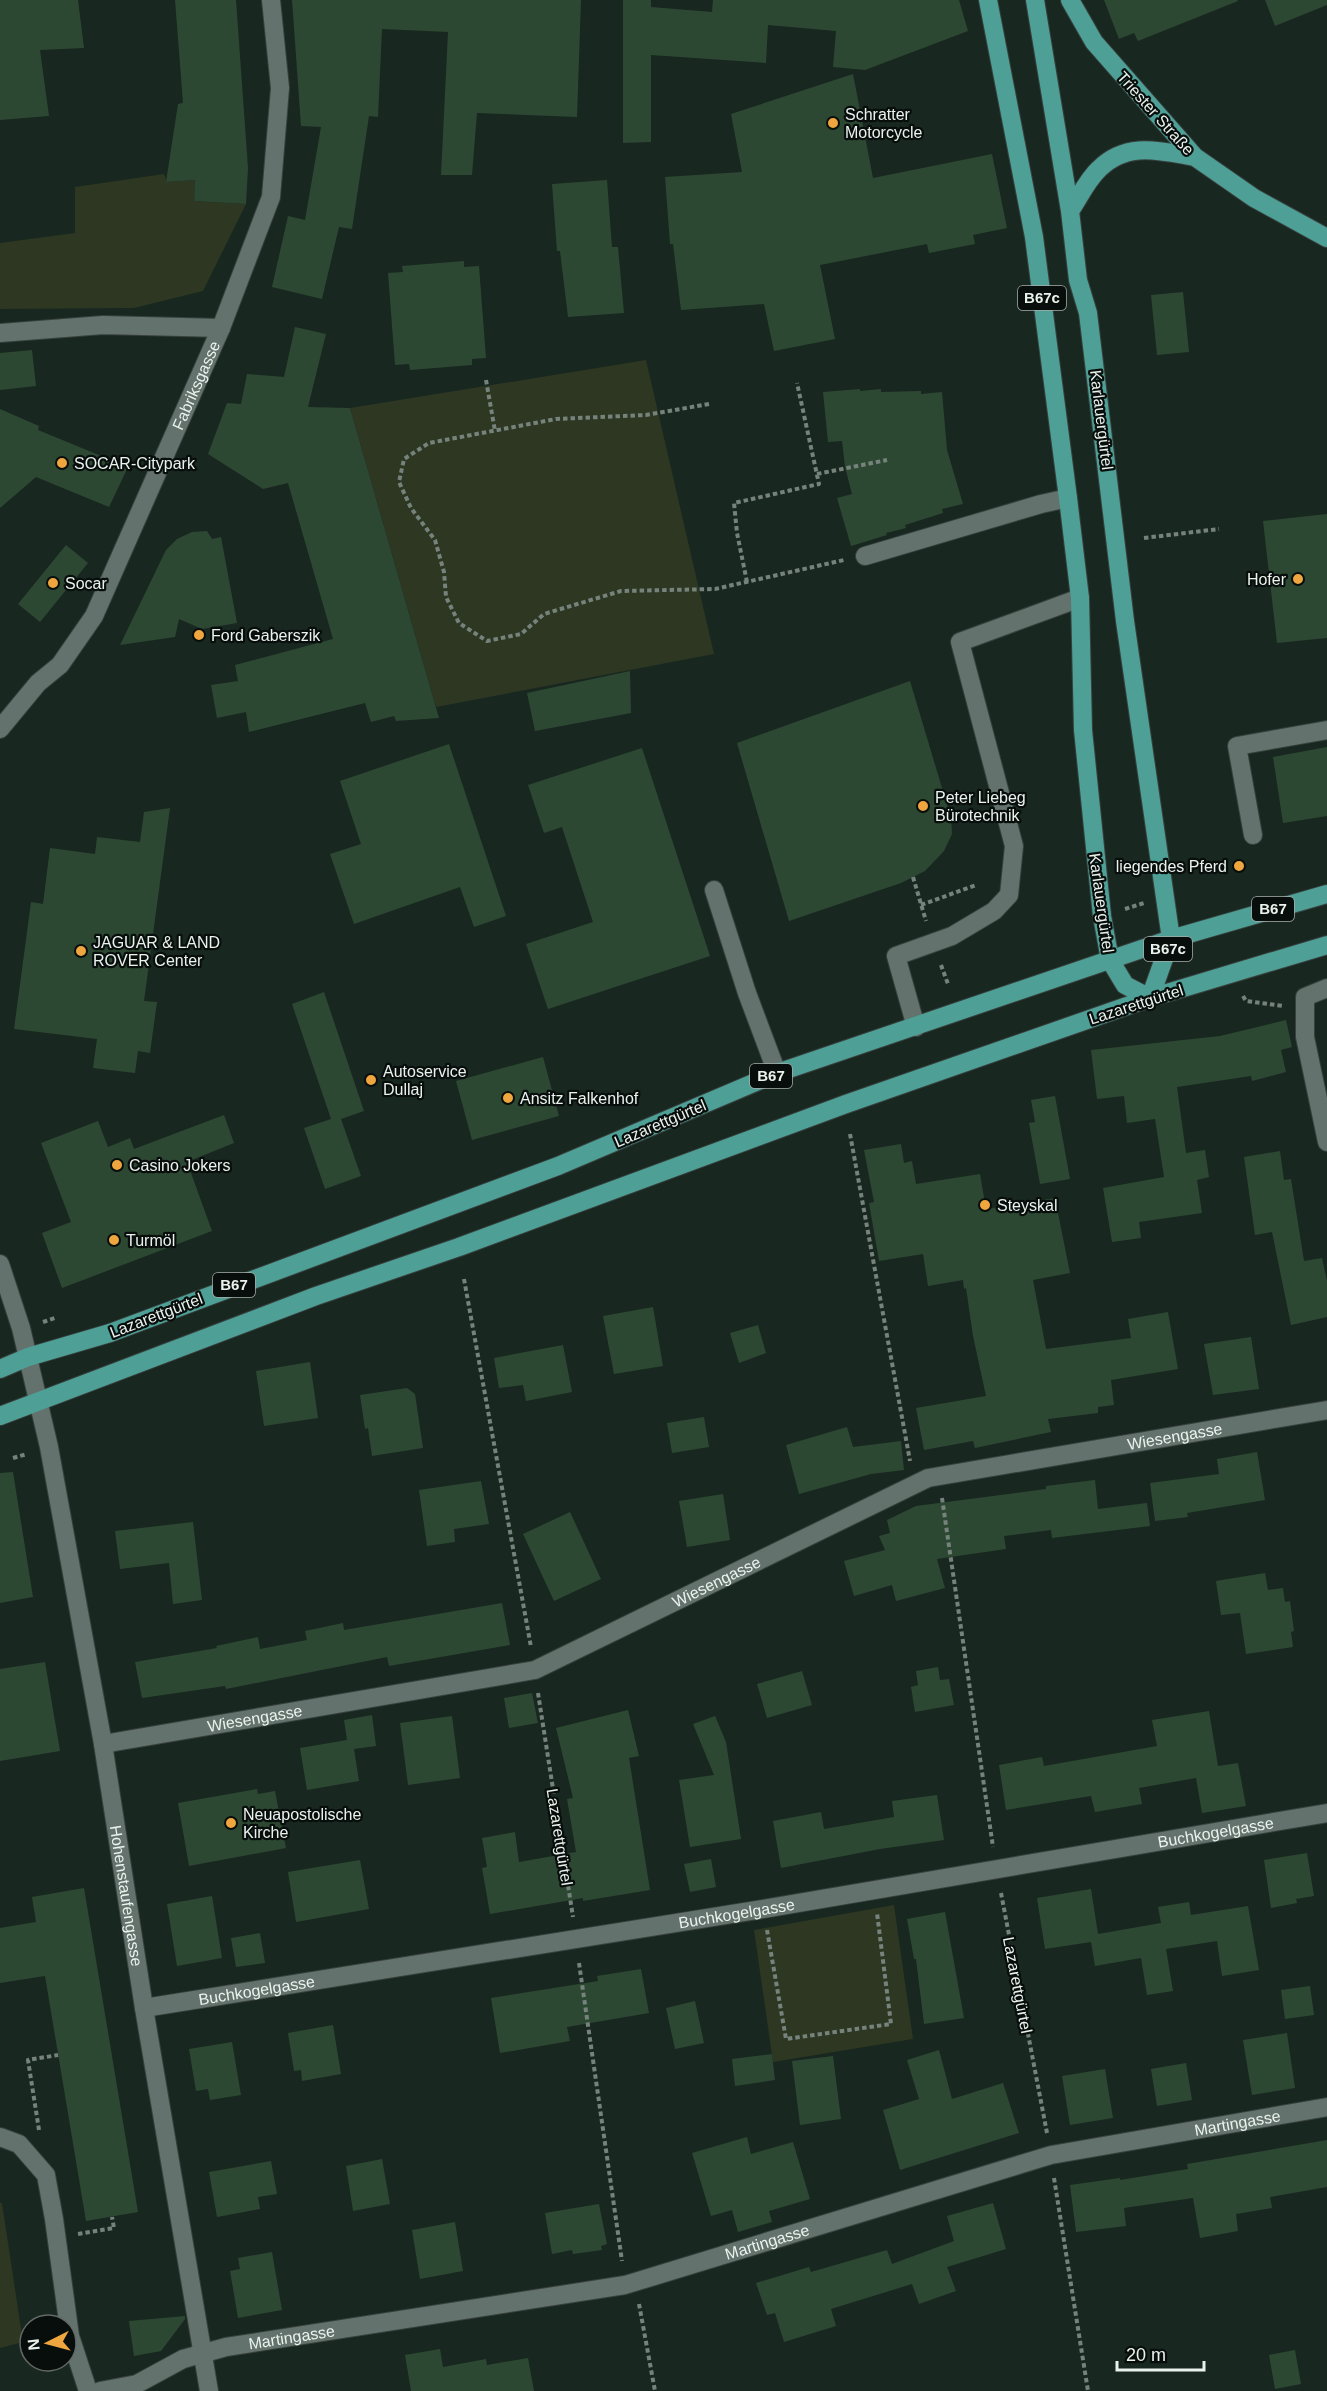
<svg xmlns="http://www.w3.org/2000/svg" width="1327" height="2391" viewBox="0 0 1327 2391" font-family="Helvetica,sans-serif">
<style>
.green{fill:#2d3722}
.building{fill:#2d4832}
.lines{fill:none;stroke-linecap:round;stroke-linejoin:round}
.minor-casing{stroke:#37413d;stroke-width:20}
.major-casing{stroke:#37413d;stroke-width:20}
.path{stroke:#76827c;stroke-width:4;stroke-dasharray:4.5 3;stroke-linecap:butt}
.minor{stroke:#63726c;stroke-width:18}
.major{stroke:#4ea097;stroke-width:18}
.poi-dot{fill:#f0a63f;stroke:#080e0c;stroke-width:2}
.labels{text-anchor:middle;stroke-width:4.5;stroke-linejoin:round;paint-order:stroke}
.shield{fill:#080e0c;stroke:#a6aeaa;stroke-width:1.5}
.shield-label{font-size:15px;font-weight:bold;fill:#eaf2ee}
.street-label{font-size:16px;fill:#eaf2ee;stroke:#080e0c}
.poi-label{font-size:16px;fill:#eaf2ee;stroke:#080e0c;text-anchor:start}
</style>
<rect width="100%" height="100%" fill="#192721"/>
<path class="green" d="M 164,174 L 167,182 L 195,180 L 194,201 L 246,204 L 203,291 L 134,308 L 0,309 L 0,243 L 75,233 L 75,187 Z
M 646,360 L 714,654 L 436,707 L 350,408 Z
M 894,1905 L 913,2039 L 773,2062 L 754,1930 Z
M 0,2203 L 2,2203 L 23,2342 L 0,2348 Z"/>
<path class="building" d="M 0,0 L 78,0 L 84,48 L 40,50 L 49,116 L 0,120 Z
M 175,0 L 236,0 L 248,168 L 246,204 L 194,201 L 195,180 L 166,182 L 178,104 L 183,103 Z
M 292,0 L 581,0 L 577,117 L 477,113 L 472,175 L 441,175 L 448,32 L 382,29 L 378,117 L 369,116 L 352,229 L 339,227 L 322,299 L 272,287 L 288,216 L 305,220 L 321,127 L 301,126 Z
M 623,0 L 651,0 L 651,7 L 712,12 L 713,0 L 959,0 L 968,31 L 865,70 L 833,67 L 836,31 L 768,25 L 766,63 L 651,55 L 651,142 L 623,143 Z
M 1104,0 L 1237,0 L 1238,1 L 1138,41 L 1134,33 L 1119,39 Z
M 1265,0 L 1327,0 L 1327,5 L 1275,26 Z
M 853,74 L 873,178 L 992,154 L 1007,228 L 973,235 L 975,244 L 929,253 L 927,244 L 820,265 L 835,339 L 774,351 L 764,304 L 681,310 L 673,244 L 670,244 L 665,177 L 742,172 L 731,114 Z
M 607,180 L 612,247 L 618,247 L 624,313 L 568,317 L 560,251 L 557,251 L 552,184 Z
M 464,261 L 464,267 L 479,266 L 486,358 L 472,359 L 472,365 L 410,370 L 409,364 L 395,365 L 388,273 L 403,272 L 402,266 Z
M 1183,292 L 1189,352 L 1157,355 L 1151,295 Z
M 295,327 L 326,334 L 308,407 L 350,408 L 439,718 L 396,721 L 394,716 L 371,722 L 365,703 L 249,732 L 246,712 L 217,718 L 211,685 L 238,681 L 235,665 L 333,639 L 288,483 L 263,489 L 208,454 L 227,403 L 241,404 L 247,374 L 284,377 Z
M 32,350 L 36,386 L 0,390 L 0,353 Z
M 860,389 L 860,391 L 881,389 L 881,392 L 921,391 L 921,394 L 942,392 L 947,450 L 963,504 L 942,509 L 943,513 L 905,525 L 906,528 L 886,533 L 887,535 L 851,546 L 837,498 L 852,494 L 845,467 L 842,441 L 828,442 L 823,392 Z
M 0,409 L 39,426 L 38,430 L 128,467 L 109,507 L 36,477 L 0,508 Z
M 1327,514 L 1327,638 L 1277,643 L 1263,521 Z
M 207,531 L 212,539 L 221,537 L 237,623 L 202,629 L 179,619 L 175,637 L 120,645 L 166,550 L 177,539 L 192,532 Z
M 66,545 L 88,563 L 40,622 L 18,604 Z
M 630,671 L 631,713 L 535,731 L 527,693 Z
M 910,681 L 951,818 L 952,834 L 944,851 L 925,871 L 901,883 L 789,921 L 737,743 Z
M 449,744 L 506,916 L 474,927 L 460,887 L 354,924 L 330,854 L 361,844 L 340,781 Z
M 1327,747 L 1327,816 L 1283,823 L 1273,757 Z
M 642,748 L 710,956 L 548,1009 L 526,944 L 593,922 L 562,827 L 544,833 L 528,785 Z
M 170,808 L 144,1001 L 157,1002 L 150,1053 L 138,1051 L 135,1073 L 93,1068 L 97,1039 L 14,1029 L 31,902 L 43,904 L 50,848 L 95,854 L 97,837 L 140,842 L 144,812 Z
M 324,992 L 364,1111 L 341,1119 L 361,1176 L 325,1189 L 304,1128 L 331,1119 L 292,1004 Z
M 1286,1020 L 1292,1047 L 1281,1050 L 1286,1072 L 1252,1081 L 1251,1076 L 1177,1087 L 1186,1153 L 1205,1150 L 1209,1177 L 1197,1180 L 1202,1213 L 1139,1222 L 1141,1238 L 1112,1242 L 1103,1188 L 1164,1177 L 1155,1119 L 1127,1123 L 1124,1096 L 1097,1099 L 1091,1050 L 1220,1036 Z
M 543,1057 L 559,1116 L 472,1140 L 456,1081 Z
M 1055,1096 L 1070,1179 L 1040,1184 L 1029,1123 L 1035,1122 L 1031,1100 Z
M 224,1115 L 234,1143 L 187,1162 L 212,1231 L 62,1288 L 42,1233 L 71,1222 L 41,1143 L 98,1121 L 108,1147 L 130,1138 L 134,1149 Z
M 901,1144 L 904,1163 L 912,1161 L 916,1184 L 980,1174 L 986,1209 L 1055,1198 L 1070,1273 L 1033,1280 L 1046,1349 L 1131,1338 L 1128,1319 L 1168,1312 L 1178,1369 L 1111,1380 L 1114,1405 L 1098,1407 L 1098,1413 L 1048,1419 L 1051,1432 L 975,1448 L 973,1441 L 924,1450 L 916,1408 L 986,1396 L 973,1336 L 966,1288 L 964,1289 L 963,1280 L 928,1286 L 923,1254 L 879,1261 L 869,1203 L 874,1202 L 864,1150 Z
M 1280,1151 L 1284,1180 L 1291,1179 L 1304,1261 L 1322,1258 L 1327,1281 L 1327,1317 L 1291,1325 L 1272,1232 L 1255,1235 L 1244,1157 Z
M 653,1307 L 663,1366 L 614,1374 L 603,1316 Z
M 758,1325 L 766,1353 L 739,1363 L 730,1333 Z
M 1251,1337 L 1259,1389 L 1213,1395 L 1204,1344 Z
M 563,1345 L 572,1392 L 526,1401 L 523,1385 L 499,1388 L 494,1358 Z
M 310,1362 L 318,1418 L 264,1426 L 256,1371 Z
M 407,1388 L 415,1394 L 423,1448 L 372,1456 L 368,1428 L 365,1429 L 360,1395 Z
M 704,1417 L 709,1447 L 672,1453 L 667,1423 Z
M 847,1427 L 853,1447 L 901,1441 L 904,1470 L 871,1474 L 799,1494 L 786,1445 Z
M 1257,1452 L 1265,1500 L 1187,1513 L 1188,1517 L 1155,1521 L 1150,1483 L 1219,1474 L 1217,1459 Z
M 13,1472 L 33,1597 L 0,1603 L 0,1473 Z
M 1095,1480 L 1098,1509 L 1147,1503 L 1150,1526 L 1052,1538 L 1051,1530 L 1004,1536 L 1006,1549 L 937,1559 L 945,1588 L 896,1601 L 892,1585 L 854,1596 L 844,1561 L 885,1550 L 879,1536 L 890,1533 L 887,1520 L 916,1506 L 1046,1489 L 1046,1486 Z
M 481,1481 L 489,1524 L 454,1529 L 455,1542 L 427,1546 L 419,1490 Z
M 723,1494 L 730,1540 L 687,1547 L 679,1501 Z
M 570,1512 L 601,1579 L 554,1601 L 523,1534 Z
M 193,1522 L 202,1600 L 173,1604 L 169,1563 L 120,1569 L 115,1531 Z
M 1265,1573 L 1268,1590 L 1283,1588 L 1285,1602 L 1290,1601 L 1294,1631 L 1291,1632 L 1293,1647 L 1246,1654 L 1240,1613 L 1221,1615 L 1216,1581 Z
M 502,1603 L 510,1645 L 389,1666 L 387,1657 L 226,1689 L 225,1686 L 142,1698 L 135,1662 L 217,1648 L 216,1646 L 258,1637 L 260,1649 L 307,1640 L 305,1631 L 343,1623 L 344,1630 Z
M 45,1662 L 60,1751 L 0,1761 L 0,1669 Z
M 938,1667 L 940,1680 L 949,1679 L 954,1705 L 915,1712 L 911,1687 L 918,1685 L 916,1671 Z
M 802,1671 L 812,1705 L 767,1718 L 757,1684 Z
M 532,1693 L 538,1723 L 509,1728 L 504,1698 Z
M 628,1710 L 639,1756 L 629,1758 L 650,1890 L 583,1901 L 583,1898 L 490,1914 L 482,1868 L 487,1867 L 482,1838 L 515,1832 L 519,1862 L 576,1852 L 567,1799 L 573,1798 L 556,1728 Z
M 1209,1711 L 1218,1766 L 1238,1763 L 1246,1806 L 1202,1813 L 1196,1778 L 1139,1788 L 1142,1804 L 1095,1812 L 1091,1796 L 1006,1810 L 999,1765 L 1042,1757 L 1044,1766 L 1157,1746 L 1152,1720 Z
M 372,1715 L 376,1746 L 354,1749 L 359,1781 L 307,1790 L 300,1748 L 347,1740 L 344,1720 Z
M 452,1716 L 460,1778 L 408,1785 L 400,1723 Z
M 715,1716 L 726,1742 L 741,1839 L 690,1847 L 679,1780 L 714,1775 L 693,1724 Z
M 257,1789 L 258,1794 L 275,1791 L 286,1848 L 189,1866 L 178,1803 Z
M 937,1795 L 944,1840 L 880,1849 L 781,1868 L 773,1821 L 821,1812 L 824,1829 L 894,1817 L 892,1801 Z
M 1307,1853 L 1314,1896 L 1296,1899 L 1297,1903 L 1271,1908 L 1264,1860 Z
M 711,1859 L 716,1887 L 690,1892 L 684,1864 Z
M 360,1860 L 369,1909 L 296,1922 L 288,1872 Z
M 84,1888 L 138,2212 L 86,2221 L 45,1976 L 0,1983 L 0,1928 L 36,1922 L 32,1897 Z
M 1091,1889 L 1098,1934 L 1161,1923 L 1158,1907 L 1189,1902 L 1191,1915 L 1248,1906 L 1259,1970 L 1222,1976 L 1217,1941 L 1166,1949 L 1173,1991 L 1147,1995 L 1141,1958 L 1095,1966 L 1091,1942 L 1045,1949 L 1037,1898 Z
M 212,1896 L 222,1958 L 177,1966 L 167,1904 Z
M 945,1912 L 964,2018 L 924,2024 L 916,1959 L 914,1959 L 907,1919 Z
M 260,1933 L 265,1963 L 236,1967 L 231,1938 Z
M 641,1969 L 649,2013 L 567,2027 L 570,2041 L 500,2053 L 491,1998 L 598,1981 L 597,1976 Z
M 1310,1986 L 1314,2015 L 1285,2019 L 1281,1990 Z
M 695,2001 L 704,2043 L 675,2049 L 666,2008 Z
M 333,2025 L 341,2074 L 302,2081 L 301,2070 L 294,2071 L 288,2033 Z
M 1287,2033 L 1295,2088 L 1252,2095 L 1243,2040 Z
M 232,2042 L 241,2095 L 210,2100 L 208,2089 L 196,2091 L 189,2049 Z
M 939,2050 L 952,2099 L 1003,2083 L 1019,2133 L 900,2170 L 883,2110 L 919,2099 L 907,2060 Z
M 772,2054 L 775,2080 L 735,2086 L 732,2059 Z
M 833,2056 L 841,2119 L 800,2125 L 792,2061 Z
M 1186,2063 L 1192,2100 L 1157,2106 L 1151,2069 Z
M 1105,2069 L 1113,2118 L 1070,2125 L 1062,2076 Z
M 747,2137 L 751,2154 L 793,2142 L 810,2199 L 769,2211 L 772,2222 L 738,2232 L 732,2210 L 711,2216 L 692,2153 Z
M 1327,2140 L 1327,2187 L 1270,2197 L 1272,2208 L 1236,2214 L 1238,2231 L 1200,2238 L 1193,2198 L 1124,2208 L 1126,2226 L 1076,2232 L 1070,2185 L 1120,2178 L 1120,2180 L 1188,2169 L 1187,2164 Z
M 382,2159 L 390,2204 L 353,2211 L 346,2166 Z
M 271,2161 L 277,2194 L 258,2197 L 260,2209 L 217,2217 L 209,2172 Z
M 993,2203 L 1006,2249 L 947,2267 L 956,2291 L 919,2304 L 912,2284 L 831,2309 L 836,2326 L 784,2342 L 775,2313 L 767,2315 L 756,2283 L 809,2267 L 811,2272 L 887,2250 L 892,2264 L 954,2241 L 947,2216 Z
M 599,2204 L 607,2244 L 601,2246 L 602,2250 L 573,2254 L 572,2250 L 552,2254 L 545,2213 Z
M 455,2222 L 463,2271 L 420,2279 L 412,2230 Z
M 272,2252 L 282,2310 L 238,2318 L 230,2271 L 240,2269 L 238,2258 Z
M 185,2316 L 185,2319 L 161,2351 L 134,2356 L 129,2321 Z
M 440,2349 L 443,2367 L 486,2359 L 487,2365 L 528,2358 L 534,2391 L 411,2391 L 405,2355 Z
M 1295,2350 L 1301,2384 L 1275,2389 L 1269,2355 Z"/>
<g class="lines">
<defs>
<g id="minor">
<path d="M 0,333 L 103,325 L 221,328"/>
<path d="M 865,556 L 1041,504 L 1068,498"/>
<path id="s1" d="M 0,729 L 38,683 L 60,665 L 94,616 L 221,328 L 271,197 L 280,88 L 271,0"/>
<path d="M 1253,835 L 1237,746 L 1327,730"/>
<path d="M 714,890 L 747,993 L 777,1073"/>
<path d="M 1327,988 L 1305,997 L 1305,1037 L 1327,1142"/>
<path d="M 916,1027 L 896,956 L 952,936 L 994,911 L 1009,895 L 1014,846 L 960,642 L 1080,598"/>
<path id="s2" d="M 0,1264 L 21,1328 L 49,1447 L 103,1744 L 144,2008 L 209,2391"/>
<path id="s3" d="M 103,1744 L 535,1670 L 928,1478 L 1327,1410"/>
<path id="s4" d="M 144,2008 L 763,1909 L 1327,1813"/>
<path d="M 0,2137 L 19,2144 L 46,2175 L 54,2219 L 70,2336 L 88,2391"/>
<path id="s5" d="M 100,2391 L 137,2384 L 183,2359 L 226,2347 L 625,2285 L 1051,2155 L 1327,2107"/>
</g>
<path id="major" d="M 988,0 L 1034,237 L 1068,498 L 1080,598 L 1083,730 L 1102,916 L 1110,960 L 1125,985 L 1150,998
M 1035,0 L 1070,211 L 1078,280 L 1088,313 L 1125,621 L 1171,939 L 1150,998
M 1070,0 L 1094,42 L 1195,157 L 1254,198 L 1327,238
M 1070,211 C 1079,198 1087,180 1099,169 C 1127,141 1160,151 1195,157
M 0,1369 L 28,1357 L 110,1333 L 558,1166 L 777,1073 L 1171,939 L 1327,894
M 0,1416 L 316,1296 L 459,1247 L 846,1104 L 1150,998 L 1327,945"/>
</defs>
<use href="#minor" class="minor-casing"/>
<use href="#major" class="major-casing"/>
<path class="path" d="M 486,380 L 495,431
M 709,404 L 646,415 L 556,419 L 429,443 L 404,459 L 399,482 L 411,508 L 435,540 L 444,572 L 446,597 L 459,623 L 487,641 L 521,634 L 544,614 L 621,591 L 715,589 L 844,560
M 817,474 L 887,460
M 1144,538 L 1219,529
M 747,582 L 737,533 L 734,503 L 819,484 L 797,383
M 913,877 L 926,921
M 921,905 L 976,885
M 1125,909 L 1144,903
M 941,965 L 948,984
M 1243,996 L 1246,1001 L 1283,1006
M 850,1134 L 910,1461
M 464,1279 L 531,1647
M 43,1322 L 55,1318
M 13,1458 L 27,1454
M 942,1498 L 993,1847
M 538,1693 L 573,1917
M 1001,1893 L 1047,2133
M 767,1930 L 786,2039 L 891,2024 L 877,1913
M 579,1963 L 622,2261
M 39,2130 L 28,2060 L 58,2055
M 1054,2178 L 1088,2391
M 78,2234 L 114,2228 L 112,2217
M 639,2304 L 655,2391"/>
<use href="#minor" class="minor"/>
<use href="#major" class="major"/>
</g>
<g class="poi-dot">
<circle cx="833" cy="123" r="6"/>
<circle cx="62" cy="463" r="6"/>
<circle cx="1298" cy="579" r="6"/>
<circle cx="53" cy="583" r="6"/>
<circle cx="199" cy="635" r="6"/>
<circle cx="923" cy="806" r="6"/>
<circle cx="1239" cy="866" r="6"/>
<circle cx="81" cy="951" r="6"/>
<circle cx="371" cy="1080" r="6"/>
<circle cx="508" cy="1098" r="6"/>
<circle cx="117" cy="1165" r="6"/>
<circle cx="985" cy="1205" r="6"/>
<circle cx="114" cy="1240" r="6"/>
<circle cx="231" cy="1823" r="6"/>
</g>
<g class="labels">
<g class="shield">
<rect x="1018" y="286" width="48" height="24" rx="4.5"/>
<rect x="1252" y="897" width="42" height="24" rx="4.5"/>
<rect x="1144" y="937" width="48" height="24" rx="4.5"/>
<rect x="750" y="1064" width="42" height="24" rx="4.5"/>
<rect x="213" y="1273" width="42" height="24" rx="4.5"/>
</g>
<g class="shield-label">
<text x="1042" y="303">B67c</text>
<text x="1273" y="914">B67</text>
<text x="1168" y="954">B67c</text>
<text x="771" y="1081">B67</text>
<text x="234" y="1290">B67</text>
</g>
<g class="street-label">
<text transform="translate(1156 113) rotate(48)" y="6">Triester Straße</text>
<text dy="6" stroke="none"><textPath href="#s1" startOffset="400">Fabriksgasse</textPath></text>
<text transform="translate(1102 420) rotate(83)" y="6">Karlauergürtel</text>
<text transform="translate(1102 903) rotate(82)" y="6">Karlauergürtel</text>
<text transform="translate(1136 1004) rotate(-18)" y="6">Lazarettgürtel</text>
<text transform="translate(660 1123) rotate(-23)" y="6">Lazarettgürtel</text>
<text transform="translate(156 1315) rotate(-21)" y="6">Lazarettgürtel</text>
<text dy="6" stroke="none"><textPath href="#s3" startOffset="1126">Wiesengasse</textPath></text>
<text dy="6" stroke="none"><textPath href="#s3" startOffset="640">Wiesengasse</textPath></text>
<text dy="6" stroke="none"><textPath href="#s3" startOffset="154">Wiesengasse</textPath></text>
<text dy="6" stroke="none"><textPath href="#s4" startOffset="1086">Buchkogelgasse</textPath></text>
<text transform="translate(560 1837) rotate(81)" y="6">Lazarettgürtel</text>
<text dy="6" stroke="none"><textPath href="#s2" startOffset="645">Hohenstaufengasse</textPath></text>
<text dy="6" stroke="none"><textPath href="#s4" startOffset="600">Buchkogelgasse</textPath></text>
<text transform="translate(1018 1985) rotate(79)" y="6">Lazarettgürtel</text>
<text dy="6" stroke="none"><textPath href="#s4" startOffset="114">Buchkogelgasse</textPath></text>
<text dy="6" stroke="none"><textPath href="#s5" startOffset="1173">Martingasse</textPath></text>
<text dy="6" stroke="none"><textPath href="#s5" startOffset="687">Martingasse</textPath></text>
<text dy="6" stroke="none"><textPath href="#s5" startOffset="201">Martingasse</textPath></text>
</g>
<g class="poi-label">
<text x="845" y="120">Schratter<tspan x="845" dy="18">Motorcycle</tspan></text>
<text x="74" y="469">SOCAR-Citypark</text>
<text x="1286" y="585" text-anchor="end">Hofer</text>
<text x="65" y="589">Socar</text>
<text x="211" y="641">Ford Gaberszik</text>
<text x="935" y="803">Peter Liebeg<tspan x="935" dy="18">Bürotechnik</tspan></text>
<text x="1227" y="872" text-anchor="end">liegendes Pferd</text>
<text x="93" y="948">JAGUAR &amp; LAND<tspan x="93" dy="18">ROVER Center</tspan></text>
<text x="383" y="1077">Autoservice<tspan x="383" dy="18">Dullaj</tspan></text>
<text x="520" y="1104">Ansitz Falkenhof</text>
<text x="129" y="1171">Casino Jokers</text>
<text x="997" y="1211">Steyskal</text>
<text x="126" y="1246">Turmöl</text>
<text x="243" y="1820">Neuapostolische<tspan x="243" dy="18">Kirche</tspan></text>
</g>
</g>
<g transform="translate(48 2343) rotate(264)"><circle r="28" fill="#080e0c" stroke="#626966" stroke-width="1.5"/>
<path d="M0-4.5L10 22L0 15L-10 22Z" fill="#f0a63f"/>
<text y="-9" font-size="16" font-weight="bold" text-anchor="middle" fill="#eaf2ee">N</text>
</g>
<path d="M1117 2361v9h87v-9" fill="none" stroke="#eaf2ee" stroke-width="3"/>
<text x="1126" y="2361" font-size="18" fill="#eaf2ee" stroke="#080e0c" stroke-width="4.5" paint-order="stroke">20 m</text>
</svg>
